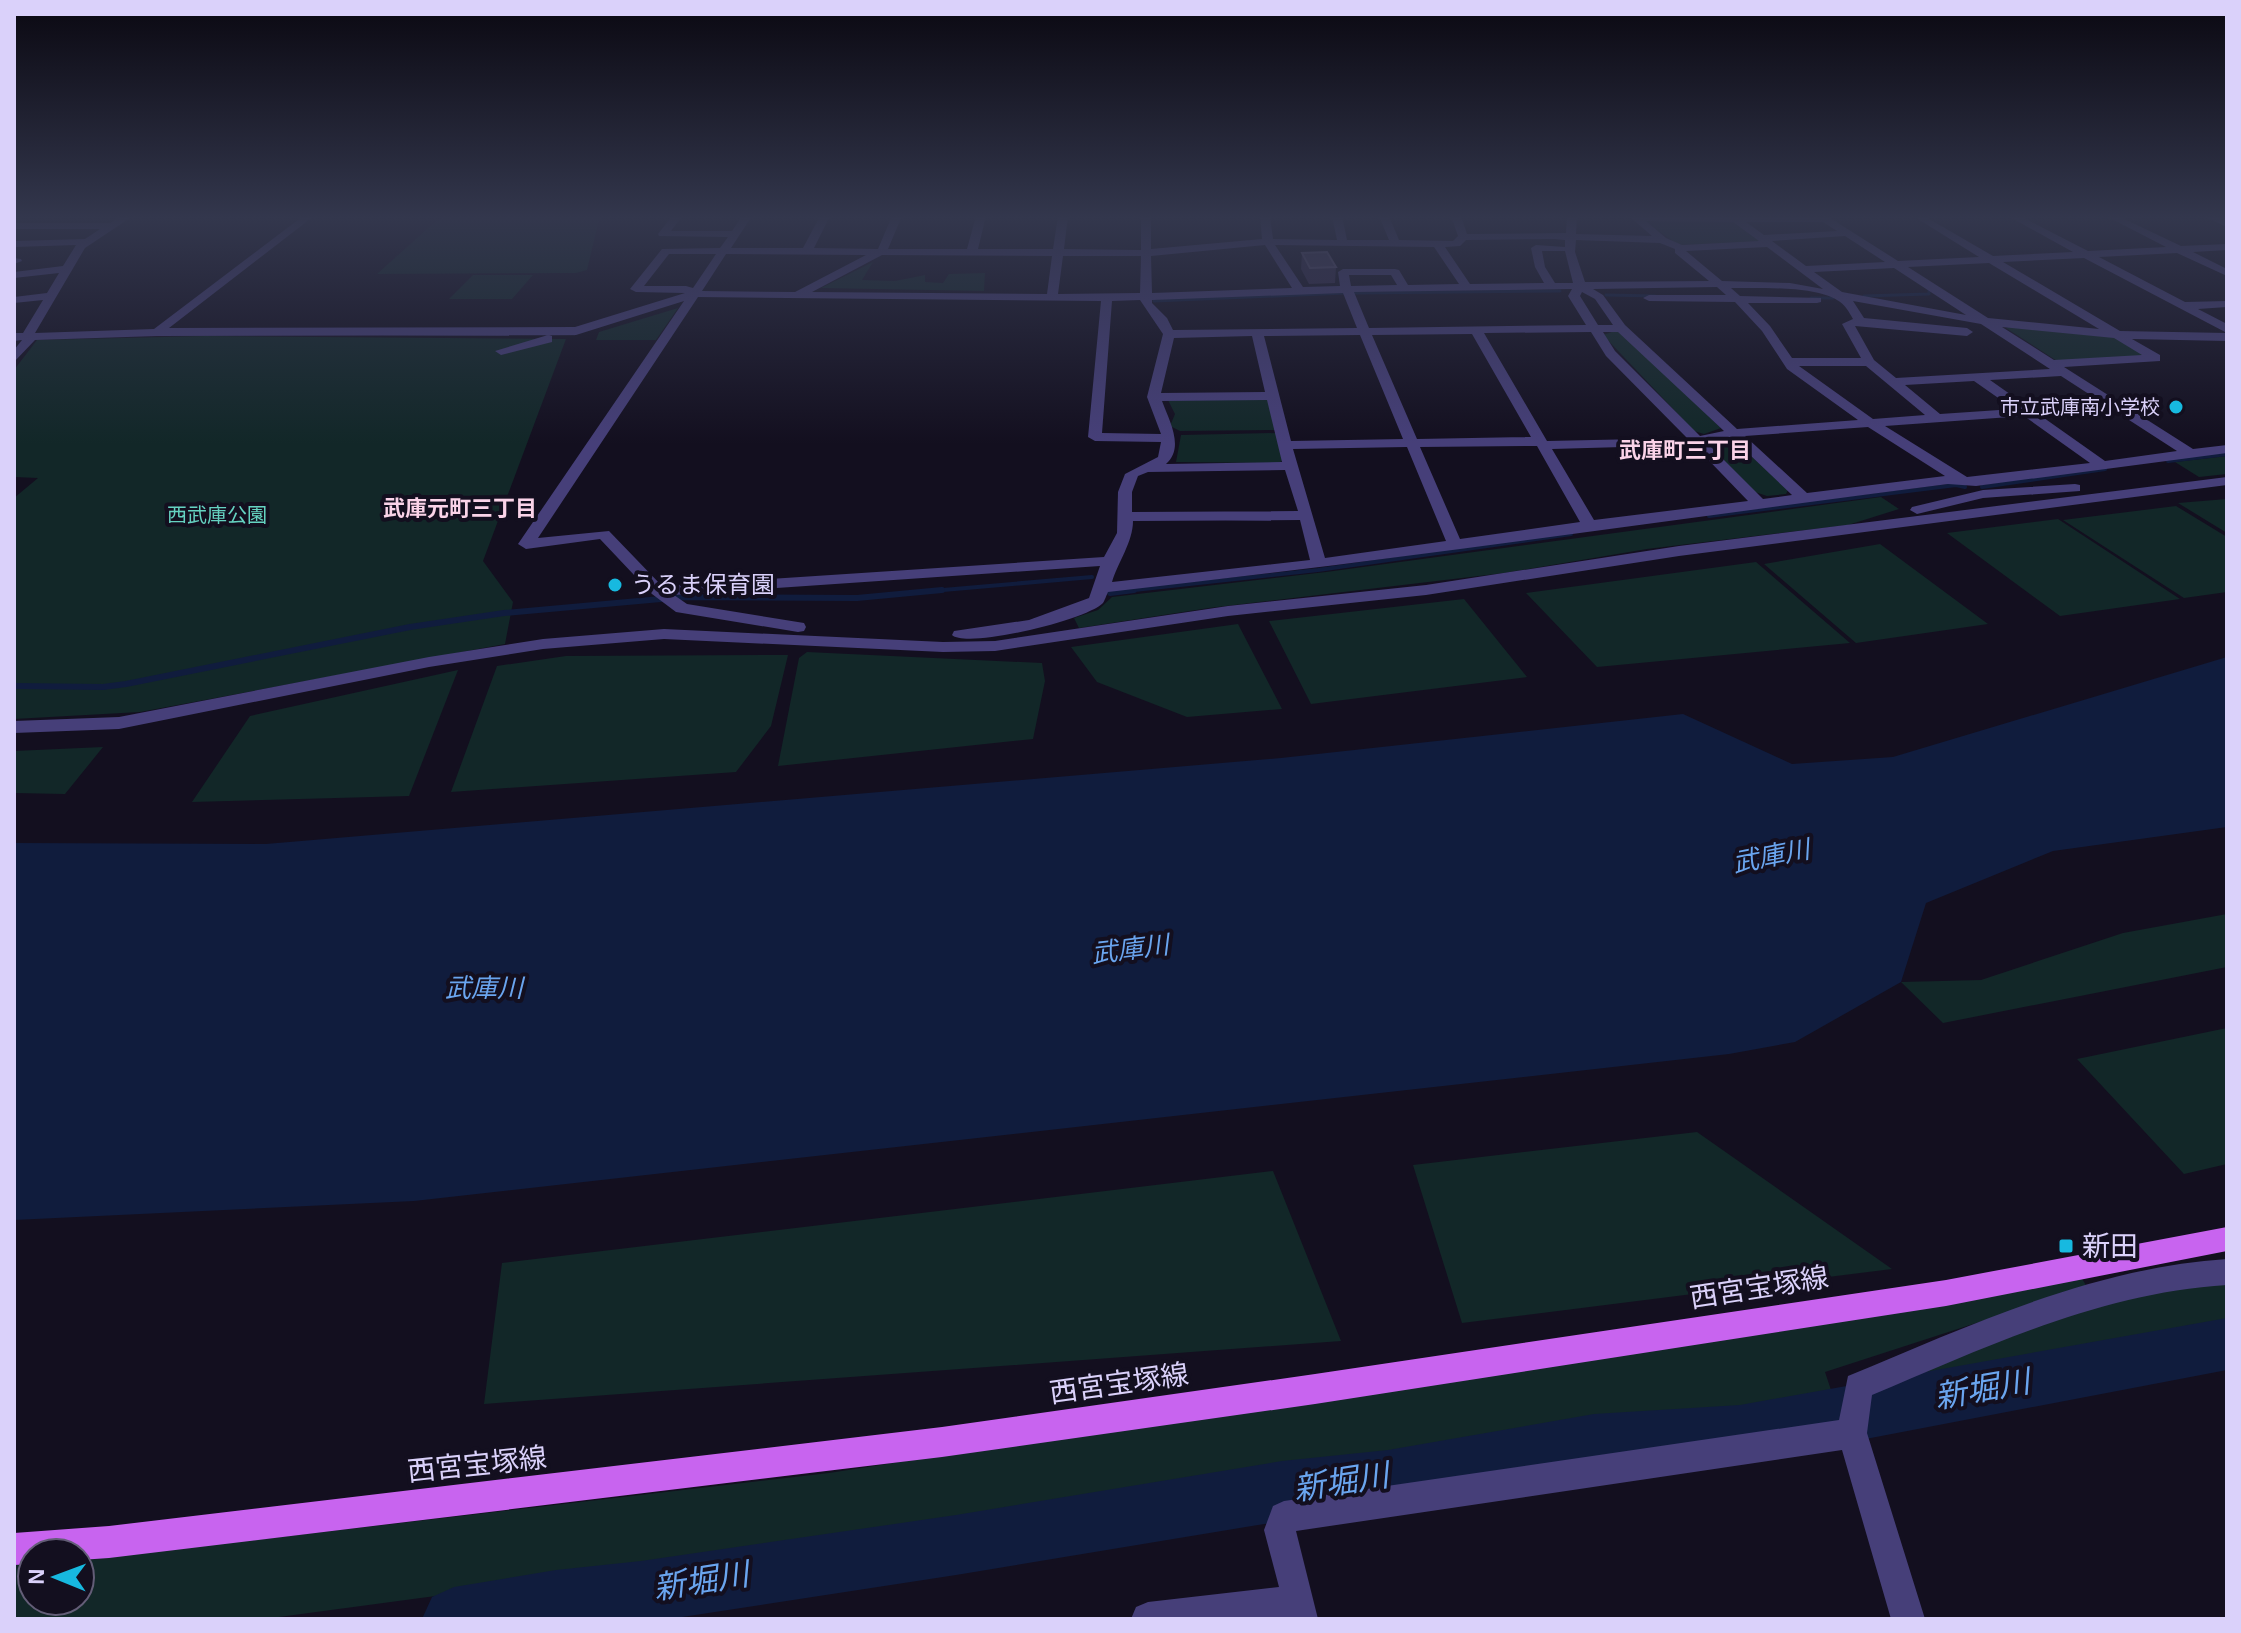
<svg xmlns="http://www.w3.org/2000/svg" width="2241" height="1633" viewBox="0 0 2241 1633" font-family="Helvetica,'Noto Sans JP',sans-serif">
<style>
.green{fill:#122728}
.water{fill:#101c3d}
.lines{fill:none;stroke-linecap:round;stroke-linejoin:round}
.stream-far2{stroke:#101c3d;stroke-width:3}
.stream-far1{stroke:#101c3d;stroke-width:4}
.stream{stroke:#101c3d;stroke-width:6}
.river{fill:#101c3d;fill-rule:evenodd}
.minor{fill:#463f79;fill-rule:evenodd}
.major{fill:#c864ef;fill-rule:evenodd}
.wall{fill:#342a4b}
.building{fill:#453c5e;stroke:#5d5376;stroke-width:2}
.poi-dot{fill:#17b9e0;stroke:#130f1f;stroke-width:3}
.labels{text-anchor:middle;stroke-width:8;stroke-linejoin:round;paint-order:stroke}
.far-poi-label{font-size:20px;fill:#dad1fa;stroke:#130f1f;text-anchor:end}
.far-park-label{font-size:20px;fill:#65d2c1;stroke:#130f1f}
.far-neighbourhood-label{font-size:22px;font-weight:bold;fill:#fad3e8;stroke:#130f1f}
.poi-label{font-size:24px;fill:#dad1fa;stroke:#130f1f;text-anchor:start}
.water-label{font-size:26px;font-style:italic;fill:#6aa5ef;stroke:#130f1f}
.near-poi-label{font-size:28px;fill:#dad1fa;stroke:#130f1f;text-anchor:start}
.near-street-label{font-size:28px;fill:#dad1fa;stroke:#130f1f}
.near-water-label{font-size:32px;font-style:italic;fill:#6aa5ef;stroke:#130f1f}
</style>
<rect width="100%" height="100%" fill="#130f1f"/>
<path class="green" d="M 452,216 L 600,216 L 587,270 L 576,273 L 377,274 L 437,220 Z
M 1731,219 L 1763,241 L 1678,245 L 1644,220 Z
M 873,262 L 862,280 L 895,281 L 925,275 L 925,282 L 943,283 L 949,274 L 985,273 L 984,291 L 821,288 Z
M 473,275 L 533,275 L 512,299 L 449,299 Z
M 678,308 L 656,340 L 596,340 L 599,332 Z
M 2009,327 L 2119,338 L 2150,356 L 2057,361 L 2006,328 Z
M 1615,331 L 1621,333 L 1721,428 L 1704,434 L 1694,431 L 1603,335 Z
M 205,336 L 566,339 L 483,561 L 513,602 L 505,644 L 140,712 L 14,719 L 14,498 L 38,478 L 14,477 L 14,370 L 37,340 Z
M 1269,398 L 1277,430 L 1180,431 L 1170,426 L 1175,414 L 1168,400 Z
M 1277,433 L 1283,460 L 1279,463 L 1176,462 L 1181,435 Z
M 1728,442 L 1738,444 L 1788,490 L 1786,494 L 1767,496 L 1755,492 L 1711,447 Z
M 2227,456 L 2227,474 L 2199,477 L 2175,462 Z
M 1881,497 L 1899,509 L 1848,525 L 1647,549 L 1504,573 L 1209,608 L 1079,628 L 1074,618 L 1098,610 L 1112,597 L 1326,572 Z
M 2227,499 L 2227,533 L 2178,503 Z
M 2176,506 L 2227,537 L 2227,592 L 2184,598 L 2063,520 Z
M 2058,519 L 2180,599 L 2060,616 L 1947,533 Z
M 1880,544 L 1988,624 L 1856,643 L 1764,564 Z
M 1756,562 L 1850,643 L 1597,667 L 1526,593 Z
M 1464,599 L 1527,677 L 1311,704 L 1269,621 Z
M 1238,624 L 1282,709 L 1187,717 L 1097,682 L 1071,647 Z
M 807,652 L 1042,663 L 1045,681 L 1033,739 L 778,766 L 799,658 Z
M 788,655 L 771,726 L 736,772 L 451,792 L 497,666 L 566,656 Z
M 458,670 L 409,796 L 192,802 L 250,716 Z
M 103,747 L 65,794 L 14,793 L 14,751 Z
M 2227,914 L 2227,967 L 1943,1023 L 1901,982 L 1981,980 L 2123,933 Z
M 2227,1028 L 2227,1164 L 2184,1174 L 2077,1059 Z
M 1697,1132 L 1892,1269 L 1462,1323 L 1413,1165 Z
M 1273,1171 L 1341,1341 L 484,1404 L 502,1263 Z
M 2227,1276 L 2227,1325 L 1874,1402 L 1869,1388 L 2135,1289 Z
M 2081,1277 L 2087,1287 L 1825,1372 L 1833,1396 L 1714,1419 L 973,1524 L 264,1619 L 14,1619 L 14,1563 L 32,1561 L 32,1601 L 80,1601 L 80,1556 L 272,1538 L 829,1473 Z"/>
<path class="water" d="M 2227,657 L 2227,827 L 2053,851 L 1926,903 L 1901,982 L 1795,1042 L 1729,1054 L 414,1201 L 14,1220 L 14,843 L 266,844 L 1281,758 L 1683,714 L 1792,764 L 1893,757 Z"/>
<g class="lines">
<path class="stream-far2" d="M 1355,293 L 1560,291
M 1606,295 L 1655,296
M 1864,296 L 1929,294 L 1929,289
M 1811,298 L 1833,298
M 1154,301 L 1345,293"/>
<path class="stream-far1" d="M 2168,461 L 2227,454
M 1982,487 L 2105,469
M 1709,516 L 1956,485 L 1965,487
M 920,592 L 1092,577
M 1116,592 L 1318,570 L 1571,534"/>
<path class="stream" d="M 1110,593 L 1134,590
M 14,686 L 103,687 L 126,684 L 410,627 L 504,613 L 683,597 L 857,598 L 942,590"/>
<path class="river" d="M 2227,1318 L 2227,1370 L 1740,1463 L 1594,1472 L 1388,1508 L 1282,1521 L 956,1575 L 669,1619 L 422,1619 L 432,1597 L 454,1587 L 556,1570 L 641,1561 L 956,1515 L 1282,1461 L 1388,1450 L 1594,1414 L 1740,1405 Z"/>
<path class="minor" d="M 122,216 L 133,216 L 85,248 L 35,333 L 154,329 L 303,216 L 314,216 L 169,328 L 575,327 L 685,293 L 636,292 L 630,289 L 662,249 L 720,248 L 728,237 L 659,236 L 658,234 L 672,216 L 682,216 L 671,231 L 732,231 L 742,216 L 752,216 L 731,248 L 803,248 L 820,216 L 830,216 L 814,248 L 878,249 L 892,216 L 902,216 L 888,249 L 967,249 L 976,216 L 986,216 L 978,249 L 1053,249 L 1058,216 L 1068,216 L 1064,249 L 1141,250 L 1141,216 L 1151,216 L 1151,249 L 1262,239 L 1260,216 L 1270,216 L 1273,239 L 1337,240 L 1332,216 L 1342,216 L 1347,240 L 1389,240 L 1379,216 L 1389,216 L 1399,240 L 1453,241 L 1458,236 L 1451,216 L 1461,216 L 1467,234 L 1566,233 L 1567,216 L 1577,216 L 1576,234 L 1652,236 L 1629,216 L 1827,216 L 1898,261 L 1979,257 L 1913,216 L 1924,216 L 1993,256 L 2073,252 L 2008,216 L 2020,216 L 2088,251 L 2166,247 L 2106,216 L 2118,216 L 2181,246 L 2227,244 L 2227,250 L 2193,252 L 2227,269 L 2227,276 L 2177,253 L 2099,257 L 2185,302 L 2227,301 L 2227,307 L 2198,309 L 2227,324 L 2227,333 L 2084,258 L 2003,262 L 2120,331 L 2227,333 L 2227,341 L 2132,339 L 2160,355 L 2160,361 L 2064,367 L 2193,449 L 2227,445 L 2227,453 L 1976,486 L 1948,484 C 1668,520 1389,561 1108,592 C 1107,594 1104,602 1103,603 C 1087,620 967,649 952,635 L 954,631 L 1029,620 L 1089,598 L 1100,566 L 674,595 L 687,604 L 804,623 L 806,627 L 804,631 L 798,632 L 676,612 L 652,594 L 600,539 L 526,549 L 518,544 L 684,301 L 576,335 L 157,336 L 35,340 L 14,362 L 14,350 L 22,340 L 14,341 L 14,333 L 23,333 L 43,300 L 14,303 L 14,297 L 47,293 L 59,273 L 14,278 L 14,272 L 63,266 L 76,245 L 14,247 L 14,241 L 85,239 L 100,229 L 14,229 L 14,223 L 110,223 ZM 1646,221 L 1733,222 L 1759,241 L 1682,245 L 1666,238 ZM 1746,222 L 1823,222 L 1837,231 L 1764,235 ZM 1845,236 L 1885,262 L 1806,266 L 1772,241 ZM 1466,240 L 1555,239 L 1565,240 L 1565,247 L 1536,245 L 1531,248 L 1535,267 L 1544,283 L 1470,284 L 1445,247 L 1460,246 ZM 1576,240 L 1660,243 L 1675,249 L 1675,253 L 1709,281 L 1585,282 L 1575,252 ZM 1265,245 L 1292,288 L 1152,293 L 1151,256 ZM 1275,245 L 1434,247 L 1459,284 L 1408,285 L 1399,270 L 1395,269 L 1343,269 L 1338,272 L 1340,286 L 1303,287 ZM 1767,247 L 1823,289 L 1790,283 L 1722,281 L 1686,251 ZM 1542,251 L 1565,251 L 1573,283 L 1555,283 L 1545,267 ZM 669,254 L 716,254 L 693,288 L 686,286 L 644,286 ZM 726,254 L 866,255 L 795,292 L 702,291 ZM 882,255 L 1052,256 L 1047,294 L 812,292 ZM 1063,256 L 1141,256 L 1140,293 L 1058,294 ZM 1989,263 L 2099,329 L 1988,318 L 1908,267 ZM 1894,268 L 1966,315 L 1842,292 L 1814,272 ZM 1349,275 L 1391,275 L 1397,285 L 1351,286 ZM 1717,287 L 1726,295 L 1649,295 L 1643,298 L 1649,301 L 1735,302 L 1762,331 L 1787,369 L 1858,420 L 1737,429 L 1625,325 L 1603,295 L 1593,289 ZM 1731,288 C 1757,288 1815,286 1837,300 C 1845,304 1849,312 1853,319 L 1842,324 L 1861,358 L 1792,358 L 1770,326 L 1748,303 L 1817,303 L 1821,302 L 1821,298 L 1740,296 ZM 1572,289 L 1568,296 L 1586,325 L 1369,328 L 1354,292 ZM 1582,292 L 1595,299 L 1613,325 L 1598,325 L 1580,296 ZM 1343,293 L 1357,328 L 1173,330 L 1167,318 L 1152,303 L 1152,300 ZM 698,297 L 1101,301 L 1088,437 L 1095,441 L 1161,442 L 1158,457 L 1125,474 L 1118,492 L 1117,533 L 1104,557 L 662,586 L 609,531 L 538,538 ZM 1140,300 L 1163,334 L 1147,397 L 1161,434 L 1102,433 L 1112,301 ZM 1853,301 L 1981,324 L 2050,369 L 1896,378 L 1874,360 L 1855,326 L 1967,336 L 1973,332 L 1967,328 L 1864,318 ZM 2002,327 L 2114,338 L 2142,355 L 2054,360 ZM 1591,332 L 1606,356 L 1687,438 L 1547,441 L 1484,333 ZM 1603,332 L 1618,332 L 1724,431 L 1700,436 L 1615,351 ZM 1472,334 L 1531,437 L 1417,439 L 1372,335 ZM 1360,335 L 1403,439 L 1291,441 L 1264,336 ZM 1252,336 L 1265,392 L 1161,393 L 1174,338 ZM 1799,366 L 1866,366 L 1925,415 L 1873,419 ZM 2061,376 L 2177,451 L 2105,461 L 1990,380 ZM 1974,381 L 2014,409 L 1940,414 L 1905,385 ZM 1267,400 L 1282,462 L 1166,464 C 1185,448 1169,420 1162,401 ZM 2024,416 L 2090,463 L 1967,477 L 1885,426 ZM 1868,427 L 1945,476 L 1807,493 L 1745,436 ZM 1731,437 L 1792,495 L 1763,499 L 1707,443 ZM 1694,445 L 1748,501 L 1594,520 L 1552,449 ZM 1537,446 L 1580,522 L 1460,539 L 1420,447 ZM 1407,447 L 1446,541 L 1325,558 L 1293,449 ZM 1285,470 L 1298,511 L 1132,512 L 1132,492 L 1138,476 L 1148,472 ZM 1300,520 L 1310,560 L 1112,582 C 1118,562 1133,542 1133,521 Z
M 2203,216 L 2216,216 L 2227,220 L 2227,227 Z
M 14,258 L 21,259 L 22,261 L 14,264 Z
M 548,335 L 552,336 L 552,342 L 501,355 L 495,351 Z
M 2227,477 L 2227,485 L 1679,556 L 1426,595 L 1228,616 L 995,651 L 943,652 L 664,639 L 543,649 L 429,667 L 119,729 L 14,733 L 14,721 L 119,717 L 429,657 L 543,639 L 664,629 L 943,642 L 995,641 L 1228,606 L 1426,585 L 1679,546 Z
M 2075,484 L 2080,485 L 2080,491 L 1983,498 L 1917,514 L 1910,510 L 1912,507 L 1983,490 Z
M 2227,1259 L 2227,1285 C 2100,1293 1988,1346 1872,1395 L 1867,1433 L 1925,1619 L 1891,1619 L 1842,1450 L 1296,1531 L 1318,1619 L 1131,1619 L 1136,1607 L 1148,1602 L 1279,1587 L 1264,1530 L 1273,1506 L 1284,1501 L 1839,1420 L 1848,1376 C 1971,1325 2092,1268 2227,1259 Z"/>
<path class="major" d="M 2227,1227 L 2227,1251 L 1946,1306 L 1315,1404 L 942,1457 L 109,1558 L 80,1560 L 80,1553 L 32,1553 L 32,1564 L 14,1565 L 14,1533 L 109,1526 L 942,1427 L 1315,1374 L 1946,1280 Z"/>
</g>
<path class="wall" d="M 1302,253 L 1336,267 L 1335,283 L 1309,284 L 1301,269 Z"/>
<path class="building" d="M 1327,252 L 1336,267 L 1310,268 L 1302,253 Z"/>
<linearGradient id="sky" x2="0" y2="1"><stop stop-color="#0a0811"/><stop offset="0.49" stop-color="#33374d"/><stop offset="1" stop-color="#33374d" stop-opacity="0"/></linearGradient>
<rect width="2241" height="444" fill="url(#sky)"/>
<g class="poi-dot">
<circle cx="2176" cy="407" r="8"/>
<circle cx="615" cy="585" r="8"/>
<rect x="2058" y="1238" width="16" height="16" rx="4"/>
</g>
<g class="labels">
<g class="far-poi-label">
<text x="2160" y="414">市立武庫南小学校</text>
</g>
<g class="far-park-label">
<text x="217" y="522">西武庫公園</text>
</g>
<g class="far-neighbourhood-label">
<text x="1685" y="458">武庫町三丁目</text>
<text x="460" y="516">武庫元町三丁目</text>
</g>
<g class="poi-label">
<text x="631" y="593">うるま保育園</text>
</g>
<g class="water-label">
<text transform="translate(1771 856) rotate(-11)" y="9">武庫川</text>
<text transform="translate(1130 949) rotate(-7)" y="9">武庫川</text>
<text x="484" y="997">武庫川</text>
</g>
<g class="near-poi-label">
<text x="2082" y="1256">新田</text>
</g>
<g class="near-street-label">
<text transform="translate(1759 1287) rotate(-9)" y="10">西宮宝塚線</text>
<text transform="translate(1119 1383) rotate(-8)" y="10">西宮宝塚線</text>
<text transform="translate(477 1464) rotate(-6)" y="10">西宮宝塚線</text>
</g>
<g class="near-water-label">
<text transform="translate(1982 1389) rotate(-10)" y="11">新堀川</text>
<text transform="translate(1341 1482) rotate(-9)" y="11">新堀川</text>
<text transform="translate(701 1581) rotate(-9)" y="11">新堀川</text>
</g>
</g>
<rect width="2241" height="1633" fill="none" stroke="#dad1fa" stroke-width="32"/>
<g transform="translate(56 1577) rotate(271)"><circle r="38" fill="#130f1f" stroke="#635d77" stroke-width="2"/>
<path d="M0-6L14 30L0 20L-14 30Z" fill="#17b9e0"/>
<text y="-12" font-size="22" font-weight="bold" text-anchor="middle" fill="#dad1fa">N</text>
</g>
</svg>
